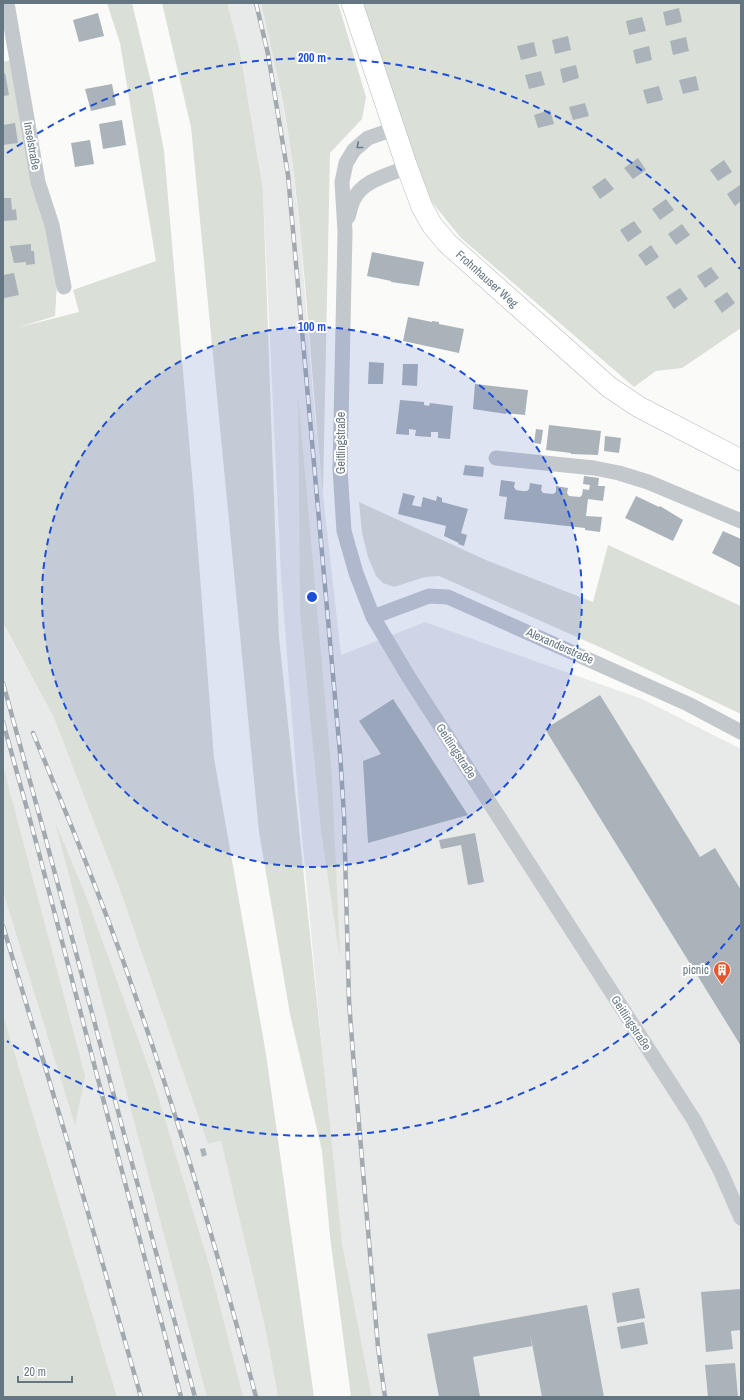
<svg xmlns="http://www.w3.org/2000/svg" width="744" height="1400" viewBox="0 0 744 1400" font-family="'Archivo Narrow',sans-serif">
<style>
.built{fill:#e8e9e9}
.green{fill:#dadfd7}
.building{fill:#aab3b9}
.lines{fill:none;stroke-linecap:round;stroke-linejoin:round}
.secondary-casing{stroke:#b3babf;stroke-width:22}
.minor{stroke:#c3c8cc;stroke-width:15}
.secondary{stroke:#fff;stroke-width:21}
.rail-casing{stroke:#a2aab0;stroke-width:4.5}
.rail{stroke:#fff;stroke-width:3;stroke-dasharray:9;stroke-linecap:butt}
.oneway{stroke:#6a7a87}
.ring{fill:none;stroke:#1d4ed8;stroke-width:2;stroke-dasharray:7 5}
.labels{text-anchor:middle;stroke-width:4;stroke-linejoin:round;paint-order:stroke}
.street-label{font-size:12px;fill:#657683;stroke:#fff}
.poi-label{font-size:12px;fill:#657683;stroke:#fff;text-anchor:end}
.centre{fill:#1d4ed8;stroke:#fff;stroke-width:2}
.ring-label{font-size:12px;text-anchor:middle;font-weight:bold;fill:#1d4ed8;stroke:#fff;stroke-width:4;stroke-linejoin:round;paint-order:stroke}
</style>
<rect width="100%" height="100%" fill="#fafaf8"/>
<path class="built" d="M 223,3 L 261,3 L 272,48 L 290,144 L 301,243 L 314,407 L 323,494 L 341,655 L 425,622 L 642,699 L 741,749 L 741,1397 L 372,1397 L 342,1242 L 333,1166 L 297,783 L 281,577 L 263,191 Z
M 3,624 L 54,718 L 120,890 L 209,1144 L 221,1141 L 265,1327 L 278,1397 L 117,1397 L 3,1014 Z"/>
<path class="green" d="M 107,3 L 132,3 L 150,78 L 164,151 L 194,498 L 214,758 L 266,1054 L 314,1397 L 278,1397 L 265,1327 L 221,1141 L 208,1144 L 120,890 L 54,718 L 3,623 L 3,62 L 11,60 L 49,238 L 57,283 L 55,316 L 16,328 L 79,312 L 73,290 L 156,261 L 120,43 Z
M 162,3 L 227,3 L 240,53 L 263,191 L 279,637 L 342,1242 L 372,1397 L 351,1397 L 330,1236 L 322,1151 L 290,1014 L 259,832 L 191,127 Z
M 261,3 L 338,3 L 366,97 L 362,119 L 330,153 L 323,494 C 311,378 306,261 290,145 C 283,97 272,50 261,3 Z
M 354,3 L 741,3 L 741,328 L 682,368 L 656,371 L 634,387 L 461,238 L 427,196 Z
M 298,394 L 332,777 L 340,959 L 321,831 L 300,612 Z
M 359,502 L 486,560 L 593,602 L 608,545 L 741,606 L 741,714 L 604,649 L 439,576 L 425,577 L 394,587 L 383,583 L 376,576 L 368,557 L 362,533 Z
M 3,766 L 85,1076 L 75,1125 L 3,891 Z
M 55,822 L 86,896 L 153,1080 L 210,1268 L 243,1397 L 207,1397 Z
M 3,1014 L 117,1397 L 3,1397 Z"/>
<path class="building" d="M 679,8 L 682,22 L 666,26 L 663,12 Z
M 98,13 L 104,36 L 79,42 L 73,20 Z
M 642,17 L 646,31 L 629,35 L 626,21 Z
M 568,36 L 571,50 L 555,54 L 552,40 Z
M 686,37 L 689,51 L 673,55 L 670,41 Z
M 534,42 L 537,56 L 521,60 L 517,46 Z
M 649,46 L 652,60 L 636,64 L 633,50 Z
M 576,65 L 579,78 L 563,83 L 560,69 Z
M 541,71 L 545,85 L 529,89 L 525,75 Z
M 5,73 L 9,95 L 3,96 L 3,74 Z
M 696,76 L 699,90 L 683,94 L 679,80 Z
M 112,84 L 116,105 L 91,111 L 85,89 Z
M 659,86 L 663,100 L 647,104 L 643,90 Z
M 585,103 L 589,116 L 573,120 L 569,107 Z
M 550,110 L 554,124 L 538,128 L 534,115 Z
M 122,120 L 126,145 L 103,149 L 99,124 Z
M 15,123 L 18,143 L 3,145 L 3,125 Z
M 90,140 L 94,164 L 75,167 L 71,143 Z
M 638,158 L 646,170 L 633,179 L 624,168 Z
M 724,160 L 732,172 L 718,181 L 710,170 Z
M 605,178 L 614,189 L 600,199 L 592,187 Z
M 740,185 L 741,201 L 735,206 L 727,194 Z
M 3,198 L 11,198 L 12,210 L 16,209 L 17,220 L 3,221 Z
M 666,199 L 674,210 L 660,220 L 652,209 Z
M 634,221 L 642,232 L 628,242 L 620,230 Z
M 682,224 L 690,235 L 676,245 L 668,234 Z
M 31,244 L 31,251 L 34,251 L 35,264 L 26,265 L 26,262 L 14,263 L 10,246 Z
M 651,245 L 659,257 L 646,266 L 638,255 Z
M 372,252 L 424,262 L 419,286 L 391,282 L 391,281 L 367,276 Z
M 711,267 L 719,278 L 705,288 L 697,276 Z
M 14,273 L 19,295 L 4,298 L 3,275 Z
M 680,288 L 688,299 L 674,309 L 666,297 Z
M 727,292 L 735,303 L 722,313 L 714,301 Z
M 408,317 L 432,322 L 432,321 L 439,322 L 439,324 L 464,329 L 459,353 L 403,341 Z
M 369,362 L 384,363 L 383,384 L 368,384 Z
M 403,364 L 418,364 L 417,386 L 402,385 Z
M 475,384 L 528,390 L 525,415 L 506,413 L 506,414 L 473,409 Z
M 400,400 L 424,402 L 424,405 L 429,406 L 430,403 L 453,406 L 450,439 L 438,438 L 438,432 L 431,432 L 431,437 L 415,436 L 416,430 L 409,429 L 409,435 L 396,434 Z
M 549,425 L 601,431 L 598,455 L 571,454 L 571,453 L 546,450 Z
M 536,429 L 543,430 L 541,444 L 534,443 Z
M 605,436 L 621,438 L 619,453 L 604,451 Z
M 465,465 L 484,467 L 483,477 L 463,475 Z
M 584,476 L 599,478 L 598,486 L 605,486 L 603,501 L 588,499 L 586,516 L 602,517 L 600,532 L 585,530 L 585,528 L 504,519 L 507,497 L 499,496 L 501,480 L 515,482 L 514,487 L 516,490 L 522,491 L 527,491 L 529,489 L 530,483 L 542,485 L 541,490 L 543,493 L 553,494 L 556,492 L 556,486 L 568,488 L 567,493 L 569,496 L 580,497 L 582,495 L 583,489 L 589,490 L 590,485 L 583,484 Z
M 403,493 L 415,496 L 412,505 L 421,507 L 423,497 L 436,501 L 437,496 L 442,498 L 442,502 L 468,509 L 461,533 L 467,535 L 464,546 L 458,544 L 459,543 L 444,536 L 446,526 L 398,514 Z
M 636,496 L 659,507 L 660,506 L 683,520 L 673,541 L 625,518 Z
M 723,531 L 741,539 L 741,568 L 712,553 Z
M 600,695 L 700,857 L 715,848 L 741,890 L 741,1046 L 545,729 Z
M 393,699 L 468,815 L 368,843 L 363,761 L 381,754 L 359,721 Z
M 475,833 L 484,882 L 468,885 L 461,845 L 441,849 L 439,840 Z
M 205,1148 L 207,1155 L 202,1157 L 200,1149 Z
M 639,1288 L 645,1318 L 617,1323 L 612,1293 Z
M 741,1289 L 741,1330 L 731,1331 L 733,1349 L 706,1352 L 701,1292 Z
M 587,1305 L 604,1397 L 542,1397 L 530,1333 L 532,1346 L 473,1357 L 480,1397 L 439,1397 L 427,1334 Z
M 644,1322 L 648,1344 L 621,1349 L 617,1327 Z
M 735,1363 L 738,1397 L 708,1397 L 705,1365 Z"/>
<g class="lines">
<defs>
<path id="secondary" d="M 352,3 L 407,167 L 422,207 L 432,225 L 447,243 L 609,387 L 639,407 L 741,460"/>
</defs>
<use href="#secondary" class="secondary-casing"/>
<path class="minor" d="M 7,3 L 38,182 L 52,225 L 64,287
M 394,129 L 368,138 L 354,150 L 346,163 L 342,182 L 345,232 L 340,469 L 344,531 L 356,573 L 373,617 L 408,676 L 694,1120 L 720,1170 L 741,1218
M 348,217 C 350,211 351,204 354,199 C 363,180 389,175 407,167
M 496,458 L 594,468 L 619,473 L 648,482 L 741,521
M 373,617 L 429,596 L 448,597 L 688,704 L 741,732"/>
<use href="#secondary" class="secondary"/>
<defs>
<path id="rail" d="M 256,3 L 268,54 L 288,175 L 340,753 L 344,815 L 349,1001 L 353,1054 L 378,1347 L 385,1397
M 3,683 L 45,836 L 123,1130 L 195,1397
M 3,722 L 35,838 L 181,1397
M 33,733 C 68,817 103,902 133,989 C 180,1123 220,1260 256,1397
M 3,926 L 67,1140 L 141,1397"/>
</defs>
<use href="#rail" class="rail-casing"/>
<use href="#rail" class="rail"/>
</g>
<defs><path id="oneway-chevron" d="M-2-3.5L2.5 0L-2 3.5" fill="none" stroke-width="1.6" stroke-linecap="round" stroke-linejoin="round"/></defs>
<use class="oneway" href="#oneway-chevron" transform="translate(359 146) rotate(141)"/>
<circle cx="312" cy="597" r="270" fill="#1d4ed8" fill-opacity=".12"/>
<g class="ring">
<circle cx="312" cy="597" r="270"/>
<path d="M740 925A539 539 0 0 1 7 1041M7 153A539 539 0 0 1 740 269"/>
</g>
<defs>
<symbol id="building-pin" viewBox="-11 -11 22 30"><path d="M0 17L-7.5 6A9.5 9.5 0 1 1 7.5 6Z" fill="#e4572e" stroke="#fff"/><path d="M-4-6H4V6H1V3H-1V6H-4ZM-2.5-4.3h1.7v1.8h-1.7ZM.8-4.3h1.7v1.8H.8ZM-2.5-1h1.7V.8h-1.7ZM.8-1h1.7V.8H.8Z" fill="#fff"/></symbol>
</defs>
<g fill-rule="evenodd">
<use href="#building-pin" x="712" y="960" width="20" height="27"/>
</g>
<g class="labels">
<g class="street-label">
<text transform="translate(32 146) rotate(80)" y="4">Inselstraße</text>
<text transform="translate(487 279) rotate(42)" y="4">Frohnhauser Weg</text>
<text transform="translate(341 443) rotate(-90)" y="4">Geitlingstraße</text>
<text transform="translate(560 646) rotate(24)" y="4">Alexanderstraße</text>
<text transform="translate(456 751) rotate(57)" y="4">Geitlingstraße</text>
<text transform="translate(631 1023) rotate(57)" y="4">Geitlingstraße</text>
</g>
<g class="poi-label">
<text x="709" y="974">picnic</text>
</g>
</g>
<circle cx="312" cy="597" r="6" class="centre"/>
<g class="ring-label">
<text x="312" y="62">200 m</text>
<text x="312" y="331">100 m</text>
</g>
<rect width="744" height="1400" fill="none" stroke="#657683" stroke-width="8"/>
<path d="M18 1376v6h54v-6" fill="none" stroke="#657683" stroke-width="2"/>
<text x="24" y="1376" font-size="12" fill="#657683" stroke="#ffffff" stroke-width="3" paint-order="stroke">20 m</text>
</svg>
